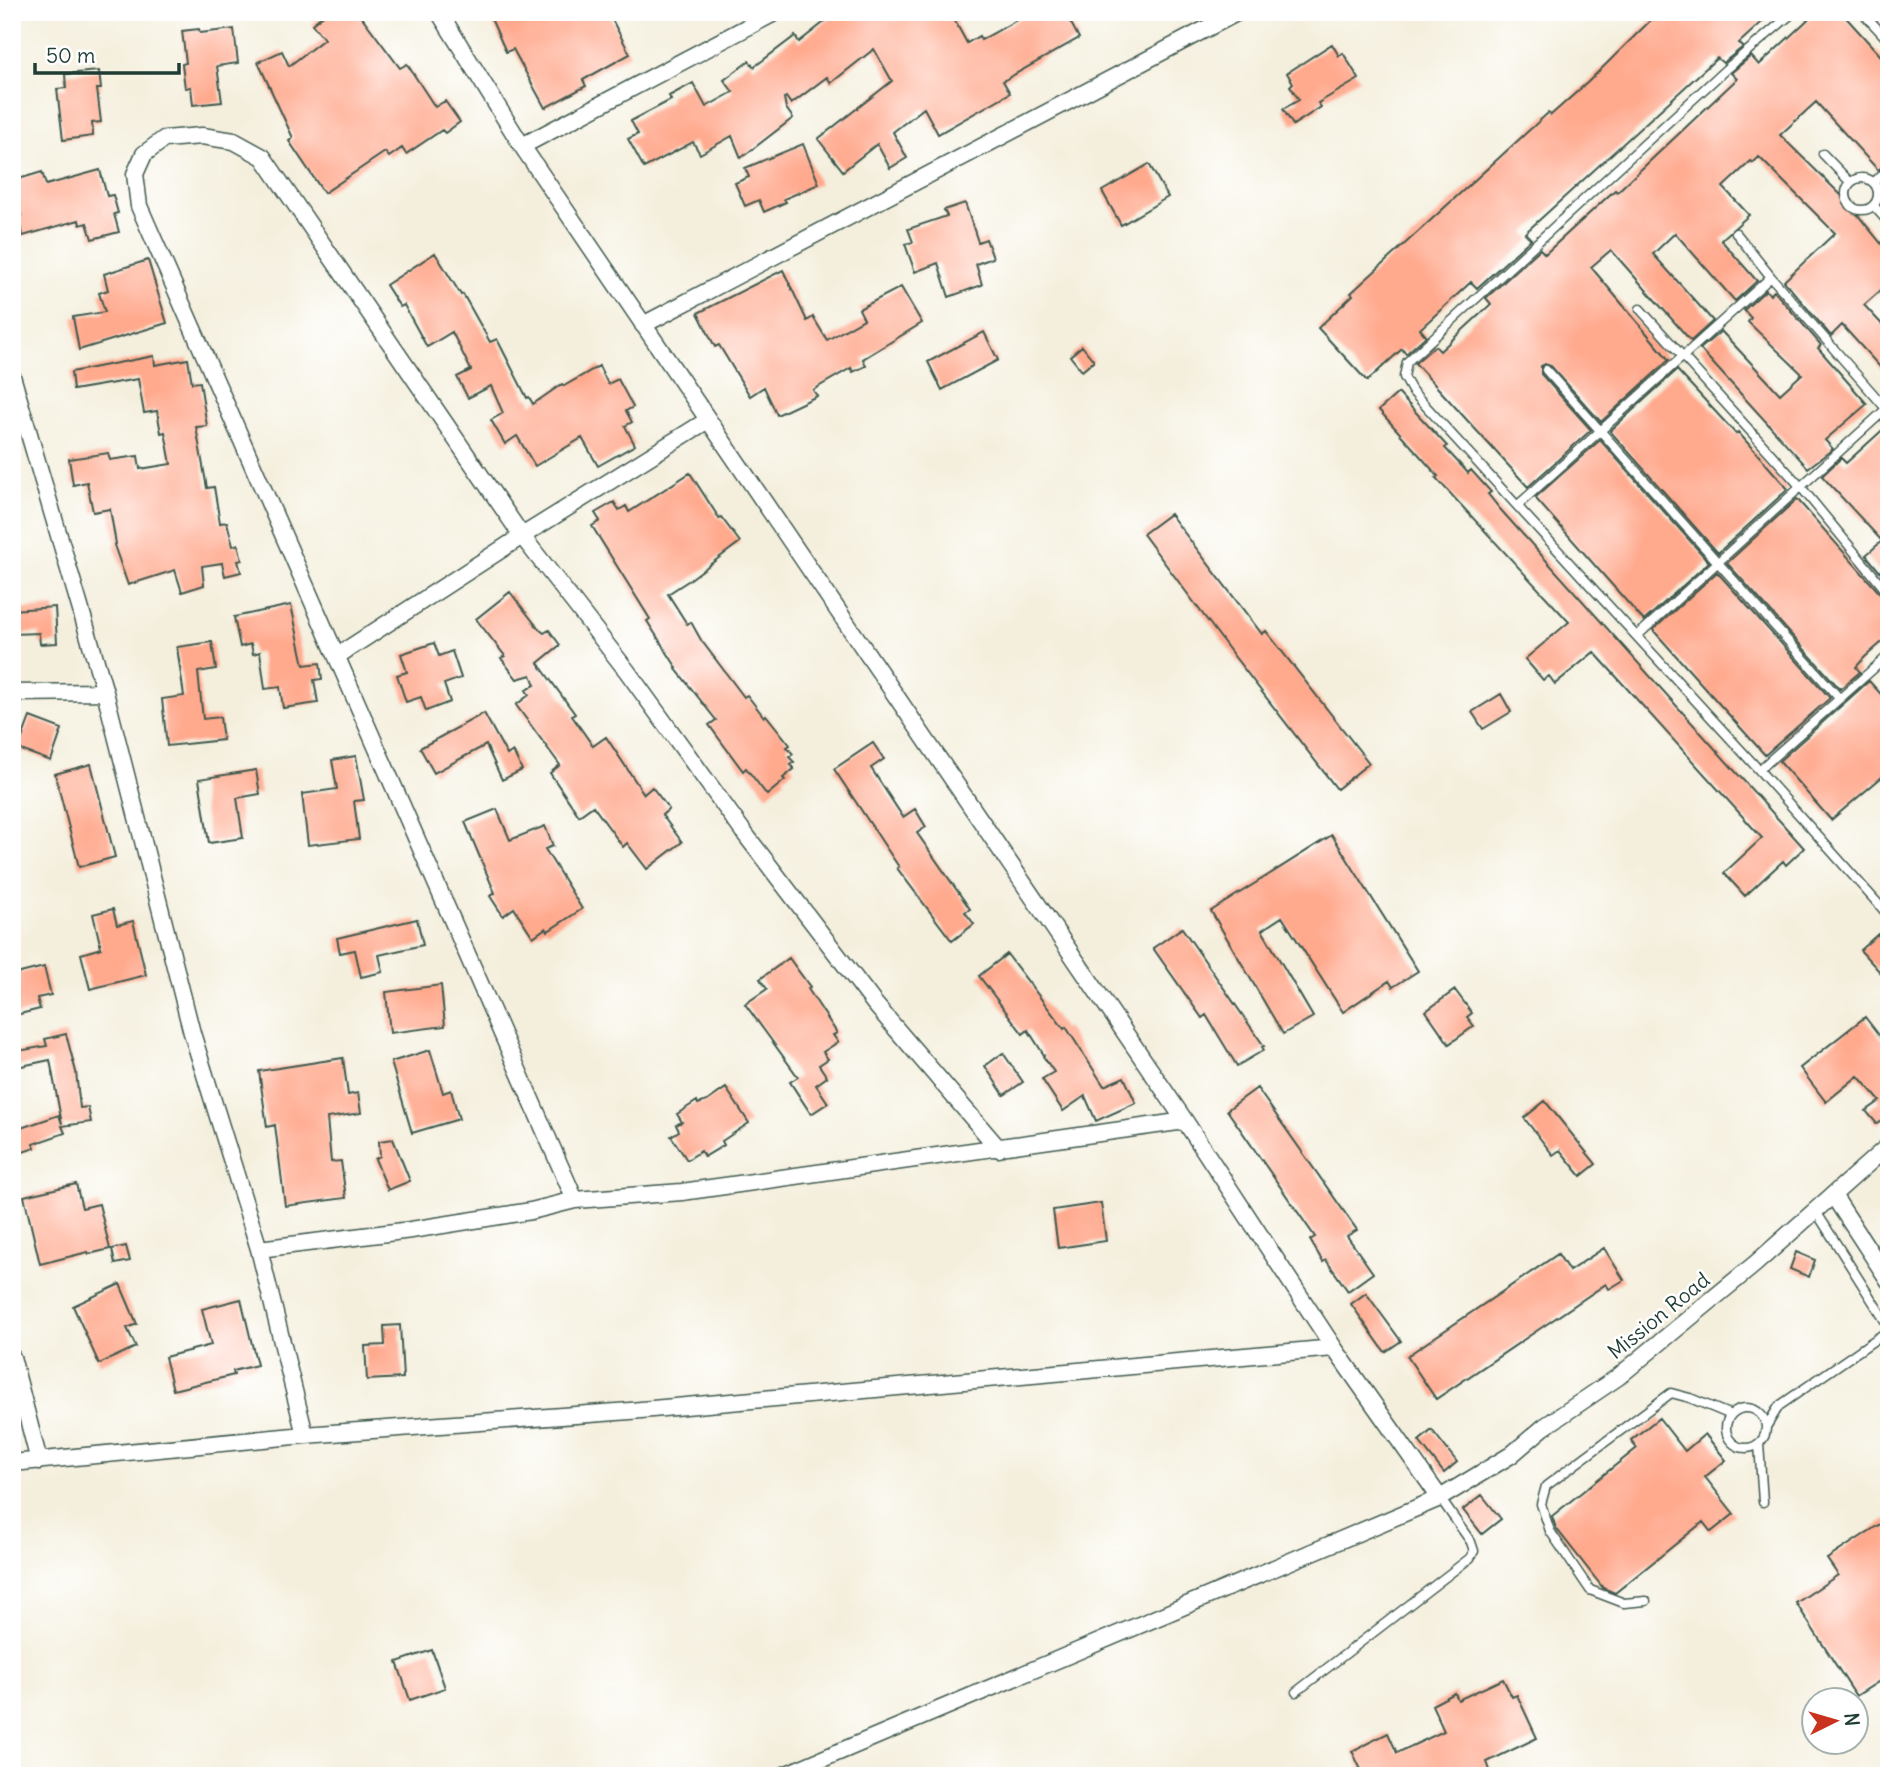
<svg xmlns="http://www.w3.org/2000/svg" width="1901" height="1788" viewBox="0 0 1901 1788" font-family="Delius,sans-serif">
<style>
.building{fill:#ffa98d}
.lines{fill:none;stroke-linecap:round;stroke-linejoin:round}
.lane-casing{stroke:#3f584d;stroke-width:11}
.street-casing{stroke:#3f584d;stroke-width:19}
.lane{stroke:#fff;stroke-width:8}
.street{stroke:#fff;stroke-width:16}
.labels{text-anchor:middle;stroke-width:5;stroke-linejoin:round;paint-order:stroke}
.street-label{font-size:21px;fill:#1f3d34;stroke:#fff}
</style>
<rect width="100%" height="100%" fill="#fff"/>
<filter id="ink" filterUnits="userSpaceOnUse"><feTurbulence type="fractalNoise" baseFrequency=".0143" numOctaves="2"/><feDisplacementMap in="SourceGraphic" scale="14" xChannelSelector="R" yChannelSelector="G"/><feConvolveMatrix kernelMatrix="1 2 1 2 8 2 1 2 1" color-interpolation-filters="sRGB"/></filter>
<filter id="wash" filterUnits="userSpaceOnUse"><feTurbulence type="fractalNoise" baseFrequency=".00686" numOctaves="4" result="noise"/><feDisplacementMap in="SourceGraphic" scale="28" xChannelSelector="R" yChannelSelector="G"/><feGaussianBlur stdDeviation="1.57" result="paint"/><feColorMatrix in="noise" values="0 0 0 0 0 0 0 0 0 0 0 0 0 0 0 0 0 1.4 0 .05"/><feComposite in="paint" operator="in"/></filter>
<g filter="url(#wash)">
<rect width="100%" height="100%" fill="#f4efdd"/>
<g id="blocks">
<path class="building" d="M 327,12 L 358,12 L 400,68 L 407,64 L 435,107 L 445,101 L 460,122 L 445,133 L 442,130 L 406,154 L 402,148 L 389,157 L 385,152 L 324,193 L 289,141 L 293,138 L 258,62 L 282,51 L 289,66 L 324,39 L 312,24 Z
M 488,12 L 608,12 L 630,54 L 583,80 L 586,86 L 545,108 L 513,49 L 506,52 Z
M 837,12 L 950,12 L 967,43 L 979,36 L 981,40 L 1031,12 L 1065,12 L 1079,38 L 1003,81 L 1010,93 L 938,134 L 924,108 L 893,132 L 907,158 L 890,168 L 877,144 L 843,171 L 818,139 L 892,81 L 874,49 L 831,83 L 827,77 L 791,104 L 786,97 L 784,98 L 786,108 L 793,118 L 741,158 L 732,136 L 700,154 L 693,142 L 644,168 L 628,139 L 638,134 L 631,121 L 671,100 L 669,96 L 693,83 L 706,107 L 733,92 L 724,80 L 749,61 L 754,67 L 795,36 L 799,42 Z
M 1659,12 L 1773,12 L 1739,43 L 1743,47 L 1723,63 L 1717,58 L 1525,233 L 1531,239 L 1477,288 L 1471,282 L 1420,329 L 1426,336 L 1406,354 L 1402,349 L 1367,381 L 1318,328 L 1353,295 L 1351,293 L 1548,113 L 1551,115 L 1588,82 Z
M 1816,12 L 1841,12 L 1889,65 L 1889,162 L 1878,170 L 1816,102 L 1780,135 L 1843,197 L 1889,253 L 1889,283 L 1864,305 L 1889,332 L 1889,377 L 1842,325 L 1831,336 L 1784,281 L 1835,233 L 1759,157 L 1753,163 L 1751,161 L 1723,187 L 1749,215 L 1721,240 L 1757,281 L 1735,301 L 1675,233 L 1653,254 L 1713,321 L 1691,341 L 1611,250 L 1591,267 L 1669,360 L 1601,422 L 1551,366 L 1545,364 L 1541,366 L 1541,374 L 1591,430 L 1528,487 L 1415,363 L 1435,346 L 1440,351 L 1491,304 L 1486,298 L 1540,249 L 1545,254 L 1615,190 L 1617,192 L 1737,79 L 1731,73 L 1751,56 L 1759,65 Z
M 199,29 L 200,33 L 234,29 L 238,63 L 217,66 L 222,102 L 193,105 L 191,87 L 185,88 L 182,64 L 186,63 L 182,31 Z
M 1332,44 L 1339,56 L 1343,53 L 1359,79 L 1318,103 L 1321,107 L 1293,125 L 1283,109 L 1299,100 L 1290,86 L 1293,83 L 1287,73 Z
M 99,71 L 101,89 L 97,89 L 101,122 L 92,123 L 93,136 L 63,140 L 57,89 L 66,88 L 65,74 Z
M 803,144 L 819,184 L 784,199 L 786,202 L 764,212 L 759,200 L 745,206 L 735,183 L 749,177 L 745,168 Z
M 1149,164 L 1168,197 L 1121,225 L 1102,191 Z
M 100,170 L 107,196 L 113,195 L 118,213 L 114,214 L 119,232 L 92,239 L 87,223 L 80,225 L 79,220 L 23,236 L 17,216 L 21,215 L 12,181 L 42,172 L 46,185 Z
M 965,203 L 978,242 L 986,239 L 993,258 L 976,264 L 982,285 L 949,297 L 938,263 L 915,272 L 905,244 L 913,242 L 908,229 L 947,216 L 944,210 Z
M 435,253 L 461,295 L 463,294 L 490,342 L 497,339 L 527,398 L 529,397 L 533,404 L 562,384 L 564,386 L 599,366 L 608,384 L 618,379 L 633,407 L 626,411 L 632,422 L 625,426 L 635,445 L 598,466 L 582,438 L 535,466 L 517,436 L 505,444 L 491,420 L 503,413 L 491,386 L 468,398 L 457,377 L 471,370 L 452,332 L 427,347 L 404,305 L 400,307 L 386,285 Z
M 148,260 L 167,323 L 79,350 L 73,317 L 105,312 L 99,293 L 108,290 L 104,274 Z
M 783,270 L 807,321 L 813,317 L 827,340 L 864,319 L 859,309 L 901,287 L 922,323 L 863,359 L 866,366 L 853,372 L 851,368 L 813,390 L 817,396 L 777,415 L 764,387 L 750,396 L 719,345 L 715,347 L 698,313 Z
M 1766,290 L 1770,295 L 1774,291 L 1821,345 L 1818,348 L 1867,404 L 1825,440 L 1833,449 L 1808,468 L 1700,349 L 1721,331 L 1780,394 L 1802,374 L 1748,322 L 1751,318 L 1744,310 Z
M 984,332 L 998,360 L 942,390 L 928,362 Z
M 1082,346 L 1094,361 L 1082,371 L 1070,356 Z
M 154,356 L 155,365 L 188,359 L 192,383 L 200,382 L 207,426 L 196,427 L 207,488 L 214,487 L 220,523 L 227,522 L 233,546 L 238,544 L 242,560 L 238,561 L 241,572 L 225,576 L 222,563 L 202,566 L 204,585 L 182,592 L 175,570 L 128,585 L 114,545 L 116,544 L 110,509 L 93,512 L 87,482 L 73,485 L 69,459 L 108,453 L 110,460 L 138,456 L 140,469 L 171,464 L 165,432 L 161,433 L 157,411 L 144,413 L 138,379 L 73,390 L 71,372 Z
M 1677,370 L 1736,434 L 1738,432 L 1788,489 L 1718,553 L 1610,431 Z
M 1398,393 L 1447,446 L 1445,448 L 1468,473 L 1471,470 L 1491,492 L 1488,494 L 1500,509 L 1804,848 L 1786,865 L 1783,861 L 1745,896 L 1724,873 L 1762,838 L 1594,652 L 1555,684 L 1549,676 L 1543,680 L 1525,659 L 1569,622 L 1436,478 L 1438,476 L 1379,410 Z
M 1889,424 L 1889,583 L 1866,555 L 1882,541 L 1822,476 L 1841,458 L 1846,463 Z
M 1600,440 L 1709,562 L 1644,621 L 1537,500 L 1536,497 Z
M 690,473 L 719,518 L 721,517 L 740,542 L 688,581 L 668,594 L 687,624 L 691,622 L 701,640 L 744,697 L 747,695 L 764,717 L 766,715 L 790,745 L 787,747 L 793,754 L 789,757 L 794,762 L 790,764 L 794,769 L 783,778 L 785,780 L 767,795 L 746,768 L 743,771 L 709,725 L 716,720 L 676,669 L 677,668 L 647,621 L 650,619 L 592,526 L 600,521 L 595,513 L 614,502 L 619,510 L 626,506 L 629,512 Z
M 1797,499 L 1884,598 L 1889,600 L 1889,636 L 1865,657 L 1856,667 L 1860,672 L 1840,689 L 1727,563 Z
M 1170,514 L 1262,634 L 1266,631 L 1369,763 L 1337,789 L 1234,656 L 1143,534 Z
M 1717,572 L 1830,698 L 1765,755 L 1653,630 Z
M 510,592 L 539,629 L 544,633 L 549,630 L 560,645 L 538,663 L 575,714 L 572,716 L 593,746 L 606,737 L 644,794 L 652,787 L 669,809 L 662,815 L 682,842 L 647,869 L 627,843 L 623,847 L 593,806 L 579,816 L 550,773 L 560,765 L 516,705 L 529,695 L 526,690 L 535,685 L 531,675 L 517,679 L 501,658 L 505,656 L 476,619 Z
M 291,605 L 304,665 L 320,663 L 322,679 L 314,680 L 318,703 L 283,708 L 280,687 L 265,689 L 260,652 L 253,654 L 251,644 L 240,647 L 234,617 Z
M 55,607 L 57,643 L 40,644 L 39,633 L 12,634 L 12,610 Z
M 212,642 L 216,669 L 198,672 L 203,719 L 220,717 L 223,740 L 167,746 L 162,699 L 184,696 L 177,647 Z
M 434,643 L 439,656 L 452,651 L 461,678 L 444,684 L 450,702 L 426,711 L 421,697 L 406,702 L 397,675 L 407,672 L 401,654 Z
M 1869,681 L 1889,703 L 1889,771 L 1831,820 L 1779,761 Z
M 1501,694 L 1511,712 L 1483,729 L 1472,712 Z
M 484,713 L 507,755 L 513,751 L 522,770 L 502,780 L 486,745 L 434,773 L 420,748 Z
M 30,717 L 62,729 L 51,761 L 18,749 Z
M 873,743 L 884,759 L 871,768 L 903,817 L 915,809 L 926,827 L 917,833 L 970,909 L 965,912 L 974,924 L 952,941 L 897,868 L 899,867 L 834,769 Z
M 356,756 L 364,800 L 354,801 L 359,839 L 308,845 L 302,794 L 337,789 L 332,760 Z
M 91,764 L 115,857 L 79,867 L 55,774 Z
M 256,770 L 260,794 L 237,798 L 243,838 L 209,843 L 199,779 Z
M 497,809 L 510,840 L 545,826 L 553,846 L 545,849 L 582,909 L 548,931 L 546,928 L 533,937 L 514,908 L 503,916 L 490,896 L 495,893 L 465,822 Z
M 1332,835 L 1418,971 L 1393,987 L 1389,981 L 1343,1012 L 1282,917 L 1262,930 L 1313,1017 L 1283,1034 L 1211,911 Z
M 113,909 L 117,925 L 133,921 L 146,975 L 90,989 L 81,954 L 101,948 L 93,914 Z
M 417,919 L 423,945 L 379,955 L 383,972 L 361,977 L 355,950 L 340,953 L 337,938 Z
M 1182,928 L 1264,1046 L 1262,1047 L 1264,1050 L 1237,1066 L 1206,1015 L 1202,1018 L 1153,948 Z
M 1878,934 L 1889,946 L 1889,982 L 1860,950 Z
M 1007,954 L 1064,1029 L 1066,1027 L 1104,1086 L 1124,1077 L 1136,1103 L 1096,1121 L 1085,1096 L 1063,1111 L 1042,1079 L 1054,1072 L 1043,1056 L 1044,1055 L 1028,1030 L 1023,1034 L 979,976 Z
M 789,958 L 810,987 L 808,989 L 837,1033 L 833,1035 L 838,1042 L 823,1052 L 828,1059 L 819,1065 L 827,1077 L 816,1085 L 828,1103 L 811,1114 L 790,1082 L 798,1077 L 745,1004 L 767,989 L 760,979 Z
M 44,967 L 51,995 L 37,998 L 40,1009 L 12,1016 L 12,975 Z
M 441,985 L 445,1026 L 390,1033 L 386,992 Z
M 1455,990 L 1472,1013 L 1467,1017 L 1474,1026 L 1449,1044 L 1426,1011 Z
M 1865,1017 L 1889,1048 L 1889,1115 L 1877,1124 L 1866,1111 L 1880,1101 L 1858,1076 L 1826,1102 L 1800,1068 Z
M 66,1034 L 76,1072 L 80,1108 L 88,1107 L 91,1122 L 62,1126 L 65,1133 L 33,1144 L 35,1148 L 17,1154 L 12,1140 L 12,1131 L 59,1115 L 62,1124 L 50,1060 L 12,1068 L 12,1052 L 47,1046 L 45,1039 Z
M 430,1050 L 443,1093 L 451,1090 L 459,1119 L 412,1133 L 391,1062 Z
M 1003,1053 L 1023,1082 L 1004,1095 L 985,1066 Z
M 343,1058 L 348,1095 L 358,1093 L 361,1113 L 327,1118 L 331,1162 L 341,1161 L 346,1198 L 285,1206 L 275,1125 L 267,1127 L 259,1071 Z
M 726,1088 L 749,1123 L 722,1141 L 724,1145 L 704,1157 L 701,1151 L 687,1160 L 671,1136 L 679,1131 L 676,1125 L 682,1122 L 677,1114 L 697,1101 L 698,1104 L 707,1101 Z
M 1257,1088 L 1357,1230 L 1347,1236 L 1373,1273 L 1348,1291 L 1326,1260 L 1323,1262 L 1310,1240 L 1315,1237 L 1227,1110 Z
M 1545,1101 L 1596,1164 L 1581,1176 L 1560,1150 L 1553,1155 L 1524,1118 Z
M 393,1139 L 410,1181 L 388,1190 L 375,1159 L 380,1156 L 379,1141 Z
M 76,1184 L 82,1208 L 99,1204 L 110,1249 L 89,1254 L 88,1252 L 40,1264 L 24,1196 Z
M 1101,1203 L 1106,1241 L 1058,1248 L 1053,1210 Z
M 126,1246 L 130,1261 L 115,1264 L 112,1249 Z
M 1604,1248 L 1624,1280 L 1609,1289 L 1606,1284 L 1436,1399 L 1407,1356 L 1558,1254 L 1569,1271 Z
M 1796,1252 L 1815,1260 L 1809,1277 L 1790,1269 Z
M 120,1284 L 137,1324 L 127,1328 L 136,1347 L 99,1364 L 73,1306 Z
M 1366,1293 L 1401,1341 L 1385,1352 L 1351,1304 Z
M 241,1299 L 257,1365 L 233,1371 L 234,1375 L 173,1390 L 165,1357 L 211,1345 L 202,1309 Z
M 400,1325 L 403,1378 L 367,1380 L 365,1346 L 385,1345 L 384,1326 Z
M 1659,1418 L 1685,1451 L 1705,1434 L 1726,1460 L 1705,1477 L 1734,1514 L 1711,1532 L 1703,1522 L 1615,1593 L 1603,1588 L 1556,1528 L 1552,1516 L 1637,1448 L 1631,1440 Z
M 1432,1430 L 1457,1462 L 1444,1473 L 1419,1441 Z
M 1482,1495 L 1501,1519 L 1482,1534 L 1463,1510 Z
M 1889,1518 L 1889,1675 L 1856,1696 L 1796,1603 L 1838,1575 L 1827,1559 Z
M 432,1650 L 445,1688 L 410,1700 L 397,1662 Z
M 1503,1679 L 1512,1697 L 1517,1695 L 1537,1738 L 1487,1762 L 1490,1770 L 1479,1776 L 1364,1776 L 1352,1751 L 1388,1733 L 1397,1753 L 1444,1731 L 1432,1705 L 1455,1693 L 1458,1700 Z"/>
</g>
</g>
<g filter="url(#ink)">
<use href="#blocks" fill-opacity="0" stroke="#3f584d" stroke-width="2"/>
<g class="lines">
<defs>
<path id="lane" d="M 1794,12 L 1726,69 L 1407,362 L 1404,377 L 1412,391 L 1759,770 L 1889,916
M 1862,12 L 1889,41
M 1823,154 L 1850,182
M1846 194a16 16 0 1 1 32 0a16 16 0 1 1-32 0Z
M 1874,182 L 1889,169
M 1874,206 L 1889,223
M 1736,233 L 1771,277 L 1889,412
M 1640,309 L 1800,486 L 1889,594
M 1546,370 L 1839,698
M 1518,505 L 1771,277
M 1637,636 L 1886,409
M 1759,770 L 1889,655
M 1815,1210 L 1889,1327
M1726 1428a20 20 0 1 1 40 0a20 20 0 1 1-40 0Z
M 1766,1427 L 1779,1406 L 1889,1330
M 1759,1444 L 1763,1502
M 1646,1601 L 1624,1603 L 1590,1590 L 1550,1531 L 1541,1504 L 1546,1486 L 1671,1393 L 1690,1398 L 1731,1415
M 1296,1692 L 1470,1558 L 1474,1551 L 1471,1542 L 1440,1498"/>
<path id="street" d="M 439,12 L 522,146 L 1185,1121 L 1334,1348 L 1440,1498
M 522,146 L 776,12
M 643,325 L 1238,12
M 12,376 L 105,692 L 192,1033 L 259,1249 L 305,1435
M 337,656 L 522,536 L 708,420
M 12,693 L 105,692
M 1833,1195 L 1889,1281
M 575,1200 L 139,206 L 135,174 L 144,154 L 164,139 L 202,136 L 234,141 L 263,157 L 522,536 L 627,671 L 742,830 L 874,1003 L 999,1149
M 259,1249 L 411,1230 L 531,1211 L 575,1200 L 682,1192 L 1185,1121
M 12,1357 L 39,1461
M 12,1463 L 305,1435 L 630,1411 L 1334,1348
M 782,1776 L 1440,1498 L 1511,1455 L 1544,1427 L 1618,1377 L 1755,1264 L 1889,1145"/>
</defs>
<use href="#lane" class="lane-casing"/>
<use href="#street" class="street-casing"/>
<use href="#lane" class="lane"/>
<use href="#street" class="street"/>
</g>
</g>
<g class="labels">
<g class="street-label">
<text transform="translate(1659 1316) rotate(-39)" y="7">Mission Road</text>
</g>
</g>
<rect width="1901" height="1788" fill="none" stroke="#fff" stroke-width="42"/>
<g transform="translate(1835 1721) rotate(85)"><circle r="33" fill="#ffffff" stroke="#a5b1ae" stroke-width="2"/>
<path d="M0-5L12 26L0 18L-12 26Z" fill="#c8321e"/>
<text y="-10" font-size="19" font-weight="bold" text-anchor="middle" fill="#1f3d34">N</text>
</g>
<path d="M35 63v10h144v-10" fill="none" stroke="#1f3d34" stroke-width="3.5"/>
<text x="46" y="63" font-size="21" fill="#1f3d34" stroke="#ffffff" stroke-width="5" paint-order="stroke">50 m</text>
</svg>
